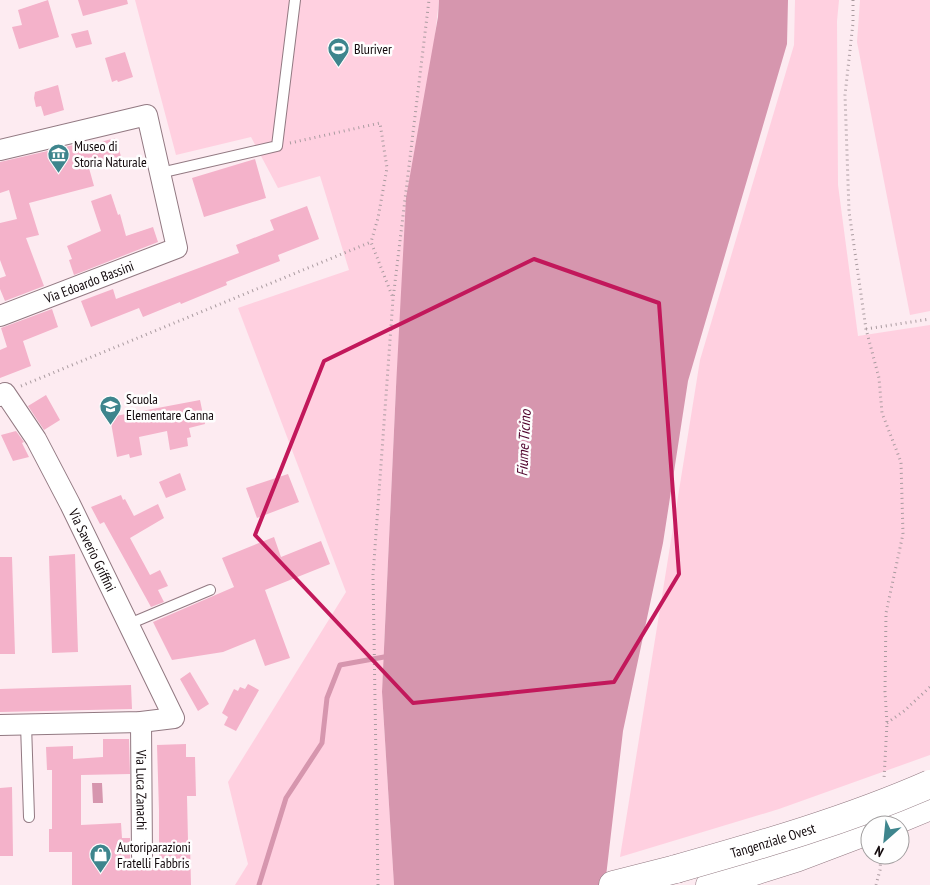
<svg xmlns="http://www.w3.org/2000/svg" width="930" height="885" viewBox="0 0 930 885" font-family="'PT Sans Narrow',sans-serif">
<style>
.green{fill:#ffd0e0}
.water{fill:#d696ae}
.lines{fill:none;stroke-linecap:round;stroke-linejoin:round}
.stream{stroke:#d696ae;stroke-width:5}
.building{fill:#f4b2ca}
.service-casing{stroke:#927982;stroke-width:12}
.minor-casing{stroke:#927982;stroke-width:22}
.motorway-casing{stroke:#927982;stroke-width:29}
.path{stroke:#aa9ba0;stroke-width:3;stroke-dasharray:1 4;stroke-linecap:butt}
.service{stroke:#fff;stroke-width:10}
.minor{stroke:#fff;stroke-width:20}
.motorway{stroke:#fff;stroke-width:28}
.motorway-bridge-casing{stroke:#927982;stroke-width:29;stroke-linecap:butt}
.motorway-bridge{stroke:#fff;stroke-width:28}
.marked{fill:none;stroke:#c2185b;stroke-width:4;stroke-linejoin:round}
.labels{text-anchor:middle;stroke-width:5;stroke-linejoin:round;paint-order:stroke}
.poi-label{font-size:14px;fill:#11080b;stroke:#fefefe;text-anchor:start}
.street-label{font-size:14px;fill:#11080b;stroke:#fefefe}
.water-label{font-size:15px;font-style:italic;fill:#4f022b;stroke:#fefefe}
</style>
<rect width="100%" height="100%" fill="#fdebf1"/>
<path class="green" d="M 135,0 L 439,0 L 396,387 L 382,692 L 394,885 L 235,885 L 248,864 L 228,782 L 346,592 L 238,308 L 349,270 L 320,176 L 278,188 L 251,137 L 176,155 Z
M 795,0 L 839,0 L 837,21 L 838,185 L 858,336 L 930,325 L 930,755 L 779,809 L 620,857 L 700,360 L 794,45 Z
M 860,0 L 930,0 L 930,311 L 910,315 L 857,42 Z"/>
<path class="water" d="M 439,0 L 788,0 L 787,44 L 688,381 L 663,543 L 623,731 L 605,885 L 394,885 L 382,692 L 396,387 L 406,198 L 438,17 Z
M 92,783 L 102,783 L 103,803 L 93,803 Z"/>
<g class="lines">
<path class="stream" d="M 259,885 L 286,798 L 322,743 L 327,698 L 340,665 L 384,657"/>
</g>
<path class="building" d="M 48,0 L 59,37 L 19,49 L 12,27 L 22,25 L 18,10 Z
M 78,0 L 127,0 L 128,4 L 83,16 Z
M 88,30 L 92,44 L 76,48 L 71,34 Z
M 125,52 L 133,77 L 118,82 L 117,80 L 112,82 L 105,58 Z
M 58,85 L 64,110 L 44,116 L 41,106 L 36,107 L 34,98 L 35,92 Z
M 115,138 L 122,159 L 89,168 L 94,186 L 29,203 L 39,235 L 26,238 L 44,286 L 5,301 L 0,289 L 0,278 L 6,276 L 0,260 L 0,223 L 17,219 L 9,190 L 0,193 L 0,162 L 82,143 L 83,147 Z
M 255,159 L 266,198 L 204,217 L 192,178 Z
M 111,194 L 118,215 L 120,214 L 126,236 L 153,227 L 158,242 L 74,275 L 69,260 L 72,259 L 67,246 L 101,231 L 91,201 Z
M 307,206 L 319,239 L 278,255 L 280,261 L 226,282 L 227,285 L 181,304 L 180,302 L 143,317 L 139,308 L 91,327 L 81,301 L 113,289 L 116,299 L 239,253 L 236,245 L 274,230 L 270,220 Z
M 52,309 L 58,327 L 23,341 L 31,366 L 0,378 L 0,350 L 7,347 L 1,328 Z
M 46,395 L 60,420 L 44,430 L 28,406 Z
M 200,400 L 205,424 L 189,428 L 191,437 L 187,438 L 188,446 L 170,450 L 167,431 L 139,437 L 142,455 L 130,458 L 129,454 L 117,457 L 110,417 Z
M 16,431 L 24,442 L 22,443 L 29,457 L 13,461 L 1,435 Z
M 180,473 L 186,490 L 166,498 L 159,482 Z
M 288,474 L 299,502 L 257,518 L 246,488 Z
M 121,495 L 123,500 L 125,499 L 134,516 L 158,504 L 164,518 L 130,538 L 150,575 L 160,570 L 168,586 L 158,590 L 164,602 L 151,607 L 104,522 L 100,524 L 91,507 Z
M 274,537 L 281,557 L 321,541 L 330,564 L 265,590 L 290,658 L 265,666 L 255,639 L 223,652 L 172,660 L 153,622 L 234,587 L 222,558 Z
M 75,554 L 78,652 L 52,653 L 49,556 Z
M 0,557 L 12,557 L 15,654 L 0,654 Z
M 190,672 L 209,704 L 198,711 L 180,679 Z
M 248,684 L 259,690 L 236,731 L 224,725 L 228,717 L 222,713 L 234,689 L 238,691 L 240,687 L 245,689 Z
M 131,685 L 132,709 L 0,712 L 0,689 Z
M 103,739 L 129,739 L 130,774 L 81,775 L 81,825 L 121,823 L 122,838 L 130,838 L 130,861 L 136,866 L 142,868 L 148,866 L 153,860 L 159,860 L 159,810 L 157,745 L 186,744 L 186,757 L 195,757 L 196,796 L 187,796 L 188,841 L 190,842 L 191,885 L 72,885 L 72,852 L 49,852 L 49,829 L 52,829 L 52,770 L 47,770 L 46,747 L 73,746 L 73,759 L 103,757 Z
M 12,787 L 13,856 L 0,856 L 0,788 Z"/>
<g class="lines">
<defs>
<path id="service" d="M 160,173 L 277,146 L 295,0
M 129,624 L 210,590
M 26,724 L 29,817"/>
<g id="minor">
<path d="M 0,150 L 147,115 L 177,248 L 0,316"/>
<path id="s1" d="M 0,396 L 5,393 L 36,439 L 70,504 L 174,718 L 141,722 L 0,725"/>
<path id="s2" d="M 141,722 L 142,856"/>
</g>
<path id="motorway" d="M 884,825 L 930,806
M 613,885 L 676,869
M 710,885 L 796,858 L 870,830"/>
</defs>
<use href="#service" class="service-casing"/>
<use href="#minor" class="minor-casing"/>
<use href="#motorway" class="motorway-casing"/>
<path class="path" d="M 853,0 L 853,23 L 845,95 L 849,211 L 866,329 L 879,378 L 882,413 L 901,462 L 903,534 L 886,613 L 885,692 L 887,723 L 884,779
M 290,143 L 380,123 L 387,168 L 378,218 L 371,242
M 866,329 L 930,319
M 21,386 L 371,242 L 393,298
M 887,723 L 904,711 L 930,687
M 378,885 L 373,575 L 393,299 L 429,0
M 876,885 L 880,870 L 881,855"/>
<use href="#service" class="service"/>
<use href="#minor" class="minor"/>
<use href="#motorway" class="motorway"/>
<defs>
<g id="motorway-bridge">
<path id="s3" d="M 676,869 C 761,845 848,820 930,784"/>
</g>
</defs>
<use href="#motorway-bridge" class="motorway-bridge-casing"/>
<use href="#motorway-bridge" class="motorway-bridge"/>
</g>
<path class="marked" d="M 534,259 L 659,303 L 679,574 L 614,682 L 413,703 L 255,535 L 324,361 Z"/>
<defs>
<symbol id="stadium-pin" viewBox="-11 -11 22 30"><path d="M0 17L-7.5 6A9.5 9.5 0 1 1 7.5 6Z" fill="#3e858d" stroke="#fefefe"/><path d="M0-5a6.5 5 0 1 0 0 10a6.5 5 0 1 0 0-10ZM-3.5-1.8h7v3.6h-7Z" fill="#fff"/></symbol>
<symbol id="museum-pin" viewBox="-11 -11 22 30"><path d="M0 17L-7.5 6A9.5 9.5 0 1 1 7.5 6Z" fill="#3e858d" stroke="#fefefe"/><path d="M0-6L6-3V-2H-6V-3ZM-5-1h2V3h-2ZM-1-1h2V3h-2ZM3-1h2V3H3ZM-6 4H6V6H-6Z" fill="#fff"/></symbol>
<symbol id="school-pin" viewBox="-11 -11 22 30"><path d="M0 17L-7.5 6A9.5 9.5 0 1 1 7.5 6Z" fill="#3e858d" stroke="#fefefe"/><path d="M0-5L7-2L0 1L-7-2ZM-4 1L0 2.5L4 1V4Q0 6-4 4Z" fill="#fff"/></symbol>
<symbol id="shop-pin" viewBox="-11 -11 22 30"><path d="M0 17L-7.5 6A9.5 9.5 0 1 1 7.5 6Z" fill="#3e858d" stroke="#fefefe"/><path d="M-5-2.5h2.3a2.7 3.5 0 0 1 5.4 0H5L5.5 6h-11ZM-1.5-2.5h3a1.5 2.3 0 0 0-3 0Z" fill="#fff"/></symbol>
</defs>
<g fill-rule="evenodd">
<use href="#stadium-pin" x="326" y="36" width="25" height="34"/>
<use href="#museum-pin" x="46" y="142" width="25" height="34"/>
<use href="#school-pin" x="98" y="394" width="25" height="34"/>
<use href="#shop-pin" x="88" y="842" width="25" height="34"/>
</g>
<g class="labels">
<g class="poi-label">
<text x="354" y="54">Bluriver</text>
<text x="74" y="151">Museo di<tspan x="74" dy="16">Storia Naturale</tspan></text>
<text x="126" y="404">Scuola<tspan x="126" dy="16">Elementare Canna</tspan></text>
<text x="117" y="852">Autoriparazioni<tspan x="117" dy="16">Fratelli Fabbris</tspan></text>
</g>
<g class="street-label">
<text transform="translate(89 282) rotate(-21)" y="5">Via Edoardo Bassini</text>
<text dy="5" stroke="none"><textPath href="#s1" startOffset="186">Via Saverio Griffini</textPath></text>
<text dy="5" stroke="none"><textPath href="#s2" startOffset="68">Via Luca Zanachi</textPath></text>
<text dy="5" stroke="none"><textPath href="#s3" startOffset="101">Tangenziale Ovest</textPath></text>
</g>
<g class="water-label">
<text transform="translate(524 443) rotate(-87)" y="5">Fiume Ticino</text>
</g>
</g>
<g transform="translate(885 840) rotate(207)"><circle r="24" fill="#fefefe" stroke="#9f9c9d"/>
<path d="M0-4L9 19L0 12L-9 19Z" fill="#3e858d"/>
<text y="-8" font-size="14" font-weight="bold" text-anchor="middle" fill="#11080b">N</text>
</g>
</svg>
